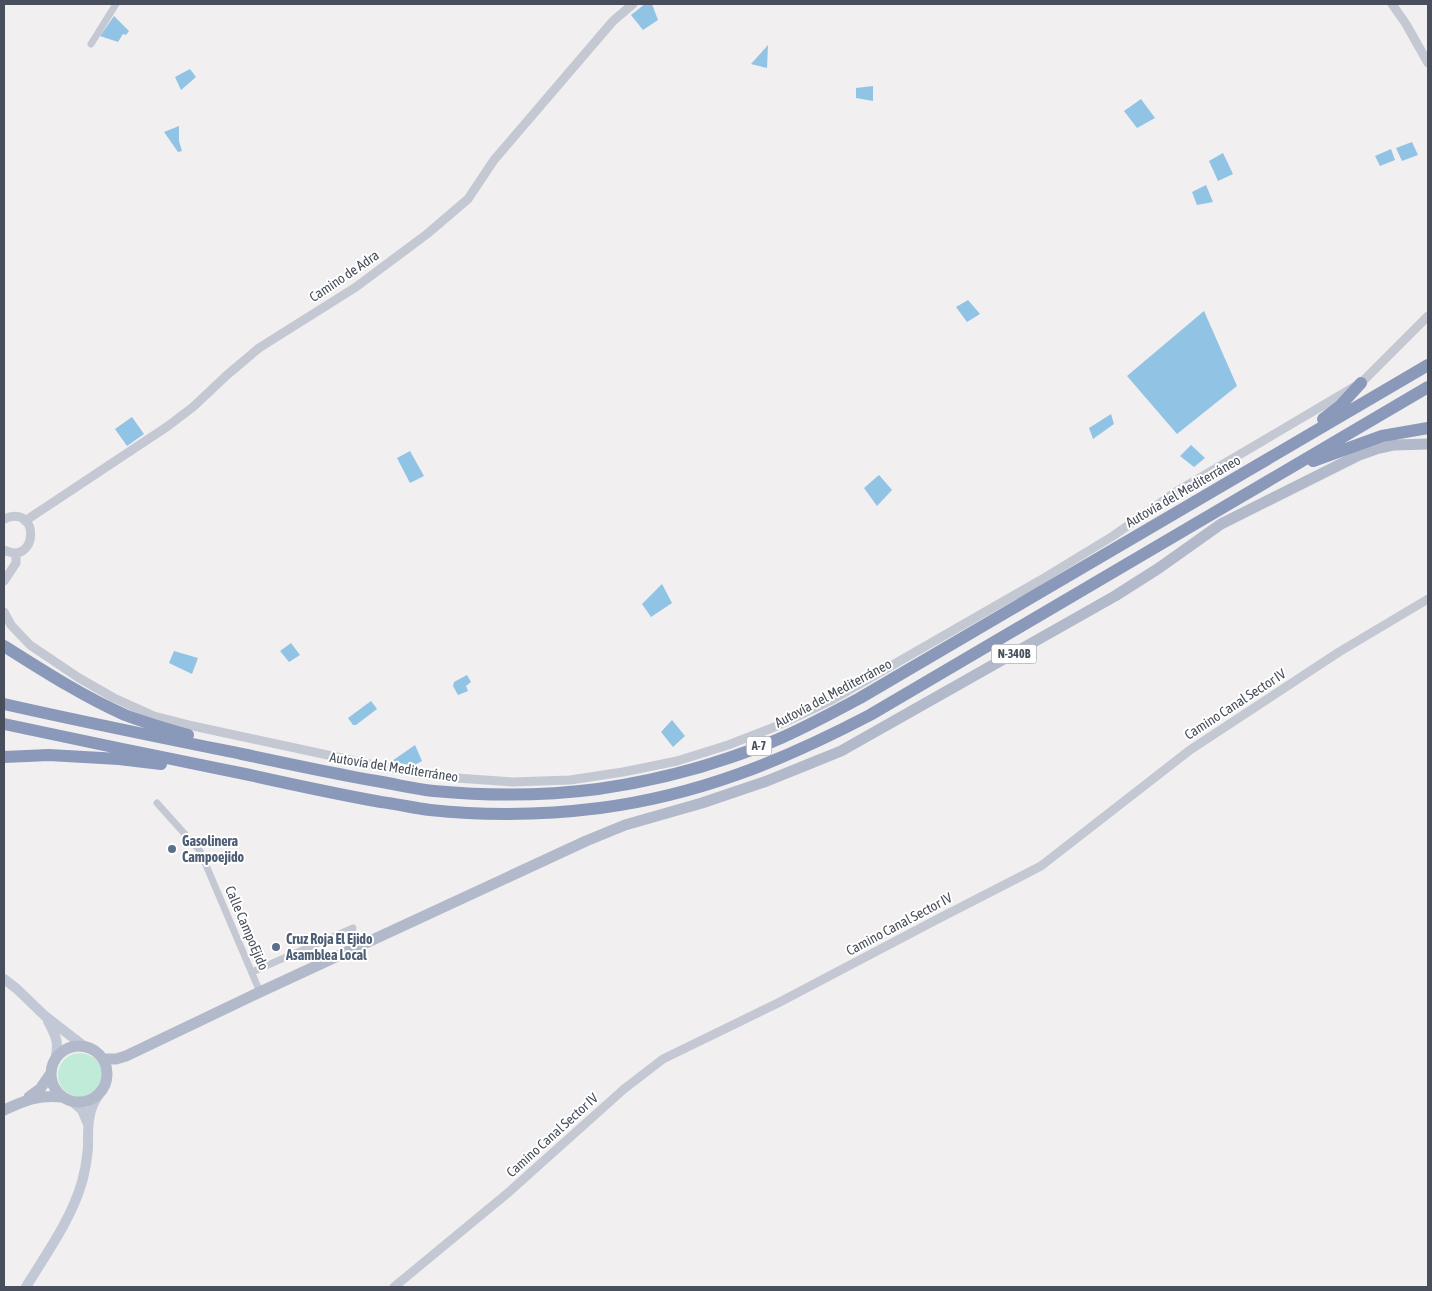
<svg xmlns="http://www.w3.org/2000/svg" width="1432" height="1291" viewBox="0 0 1432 1291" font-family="'Asap Condensed',sans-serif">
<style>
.green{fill:#c1ebd9}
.water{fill:#91c3e5}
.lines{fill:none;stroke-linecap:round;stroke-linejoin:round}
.minor{stroke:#c3c8d2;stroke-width:7}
.tertiary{stroke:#c3c8d2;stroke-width:9}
.secondary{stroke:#c3c8d6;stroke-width:10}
.primary{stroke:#b1b9cb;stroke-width:11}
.motorway{stroke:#8a98b9;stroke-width:12}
.service-dot{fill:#5c6f8a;stroke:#fff;stroke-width:2}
.labels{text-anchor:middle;stroke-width:4;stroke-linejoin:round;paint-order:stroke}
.shield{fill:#fff;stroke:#7f838c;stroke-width:1}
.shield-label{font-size:12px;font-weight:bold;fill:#484e5b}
.street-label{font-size:14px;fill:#484e5b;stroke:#fff}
.service-label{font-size:14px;font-weight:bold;fill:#4e5e75;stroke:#fff;text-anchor:start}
</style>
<rect width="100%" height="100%" fill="#f1efef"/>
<path class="green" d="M58 1075a22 22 0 1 1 44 0a22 22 0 1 1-44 0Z"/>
<path class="water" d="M 645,4 L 652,4 L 658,20 L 643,30 L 631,15 Z
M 114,16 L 129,31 L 126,35 L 123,34 L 118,42 L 100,36 Z
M 768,45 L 767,68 L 751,64 Z
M 190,69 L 196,77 L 181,90 L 175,77 Z
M 873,86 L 873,101 L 856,98 L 856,88 Z
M 1141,99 L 1155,118 L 1137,128 L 1124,111 Z
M 179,126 L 179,141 L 182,151 L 178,152 L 164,132 Z
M 1412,142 L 1418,155 L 1402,161 L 1396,148 Z
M 1391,149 L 1395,160 L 1380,166 L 1375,156 Z
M 1223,153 L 1233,174 L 1218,181 L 1209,161 Z
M 1206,185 L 1213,202 L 1197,205 L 1192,192 Z
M 968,300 L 980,314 L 967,322 L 956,307 Z
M 1204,311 L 1237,386 L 1177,434 L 1127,376 Z
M 1111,414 L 1114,424 L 1093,439 L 1089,428 Z
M 132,417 L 144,434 L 127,446 L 115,429 Z
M 1191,445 L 1205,458 L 1194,467 L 1180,456 Z
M 410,451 L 424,476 L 410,483 L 397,458 Z
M 879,475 L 892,490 L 877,506 L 864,488 Z
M 662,584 L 672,603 L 651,617 L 642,604 Z
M 291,643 L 300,655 L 289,662 L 280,651 Z
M 174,651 L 198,658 L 192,674 L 169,663 Z
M 467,675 L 471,682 L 466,686 L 468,691 L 458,695 L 453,686 L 454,682 Z
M 371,701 L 377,709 L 356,725 L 353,725 L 348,718 Z
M 672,720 L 685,736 L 673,747 L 661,732 Z
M 415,745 L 422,761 L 413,766 L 392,761 Z"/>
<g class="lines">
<path class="minor" d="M 91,44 L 116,4
M 157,803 L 200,851 L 260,992
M 252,972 L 353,928"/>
<path class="tertiary" d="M 1392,4 L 1406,24 L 1428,63
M 4,519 C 41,503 38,567 4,550
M 25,521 L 168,426 L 193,407 L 227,375 L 259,348 L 356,287 L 427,234 L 468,199 L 494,160 L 613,21 L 633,4
M 4,581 L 16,563 L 16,553
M 4,612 L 11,625 L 30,645 L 79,678 L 114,698 L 154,716 L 193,726 L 383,767 L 456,778 L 512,782 L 570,780 L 623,772 L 677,761 L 728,745 L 777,726 L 830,701 L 1039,581 L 1113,536 L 1176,492 L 1361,383 L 1428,316
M 394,1287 L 509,1192 L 624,1089 L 663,1059 L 778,1003 L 932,922 L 1041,866 L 1190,750 L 1339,652 L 1428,599"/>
<path class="secondary" d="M 4,979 L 17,989 L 45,1016 L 85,1047
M 48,1021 C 57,1039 59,1041 55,1061
M 73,1102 L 82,1110 L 88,1124
M 26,1287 C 46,1254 71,1220 82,1182 C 85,1171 87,1159 88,1148 C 88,1129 87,1112 98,1096"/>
<path class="primary" d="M51 1074a28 28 0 1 1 56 0a28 28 0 1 1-56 0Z
M 103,1059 L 116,1059 L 126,1056 L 260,992 L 586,841 L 625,825 L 702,803 L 767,781 L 841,751 L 1115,596 L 1159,568 L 1221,524 L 1359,455 L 1376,449 L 1394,445 L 1428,444
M 29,1097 L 40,1089 L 51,1073
M 4,1110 C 26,1100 37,1095 62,1097"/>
<path class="motorway" d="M 1323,419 L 1340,406 L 1361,383
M 1313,461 L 1382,436 L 1428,428
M 4,646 C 42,670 84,697 125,715 C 146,723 167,729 188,735
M 4,704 C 83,722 163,738 242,754 C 289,764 335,774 382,782 C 399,785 416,789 434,791 C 488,796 544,796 598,789 C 661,780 723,763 781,738 C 808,726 834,712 860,698 L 1428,365
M 4,724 C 84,741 165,758 245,774 C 290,784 336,794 381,802 C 397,804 414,808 430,810 C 486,816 544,815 600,808 C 699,795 782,761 870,715 L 1428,387
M 4,757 L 49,755 L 119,759 L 161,764"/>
</g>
<g class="service-dot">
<circle cx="172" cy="849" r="5"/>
<circle cx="276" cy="947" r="5"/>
</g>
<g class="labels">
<g class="shield">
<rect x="991.5" y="644.5" width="45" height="19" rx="4"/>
<rect x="746.5" y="736.5" width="25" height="19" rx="4"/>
</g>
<g class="shield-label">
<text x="1014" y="658">N-340B</text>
<text x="759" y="750">A-7</text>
</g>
<g class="street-label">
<text transform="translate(344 276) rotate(-34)" y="5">Camino de Adra</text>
<text transform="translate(1183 491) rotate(-30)" y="5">Autovía del Mediterráneo</text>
<text transform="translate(833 693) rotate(-28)" y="5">Autovía del Mediterráneo</text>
<text transform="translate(1235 704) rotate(-33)" y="5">Camino Canal Sector IV</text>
<text transform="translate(394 767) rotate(9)" y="5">Autovía del Mediterráneo</text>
<text transform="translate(899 924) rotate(-28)" y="5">Camino Canal Sector IV</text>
<text transform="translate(247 928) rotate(67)" y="5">Calle CampoEjido</text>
<text transform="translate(552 1135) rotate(-42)" y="5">Camino Canal Sector IV</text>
</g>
<g class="service-label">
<text x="182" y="846">Gasolinera<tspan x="182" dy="16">Campoejido</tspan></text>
<text x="286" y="944">Cruz Roja El Ejido<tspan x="286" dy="16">Asamblea Local</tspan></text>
</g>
</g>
<rect width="1432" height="1291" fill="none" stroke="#484e5b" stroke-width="10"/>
</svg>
